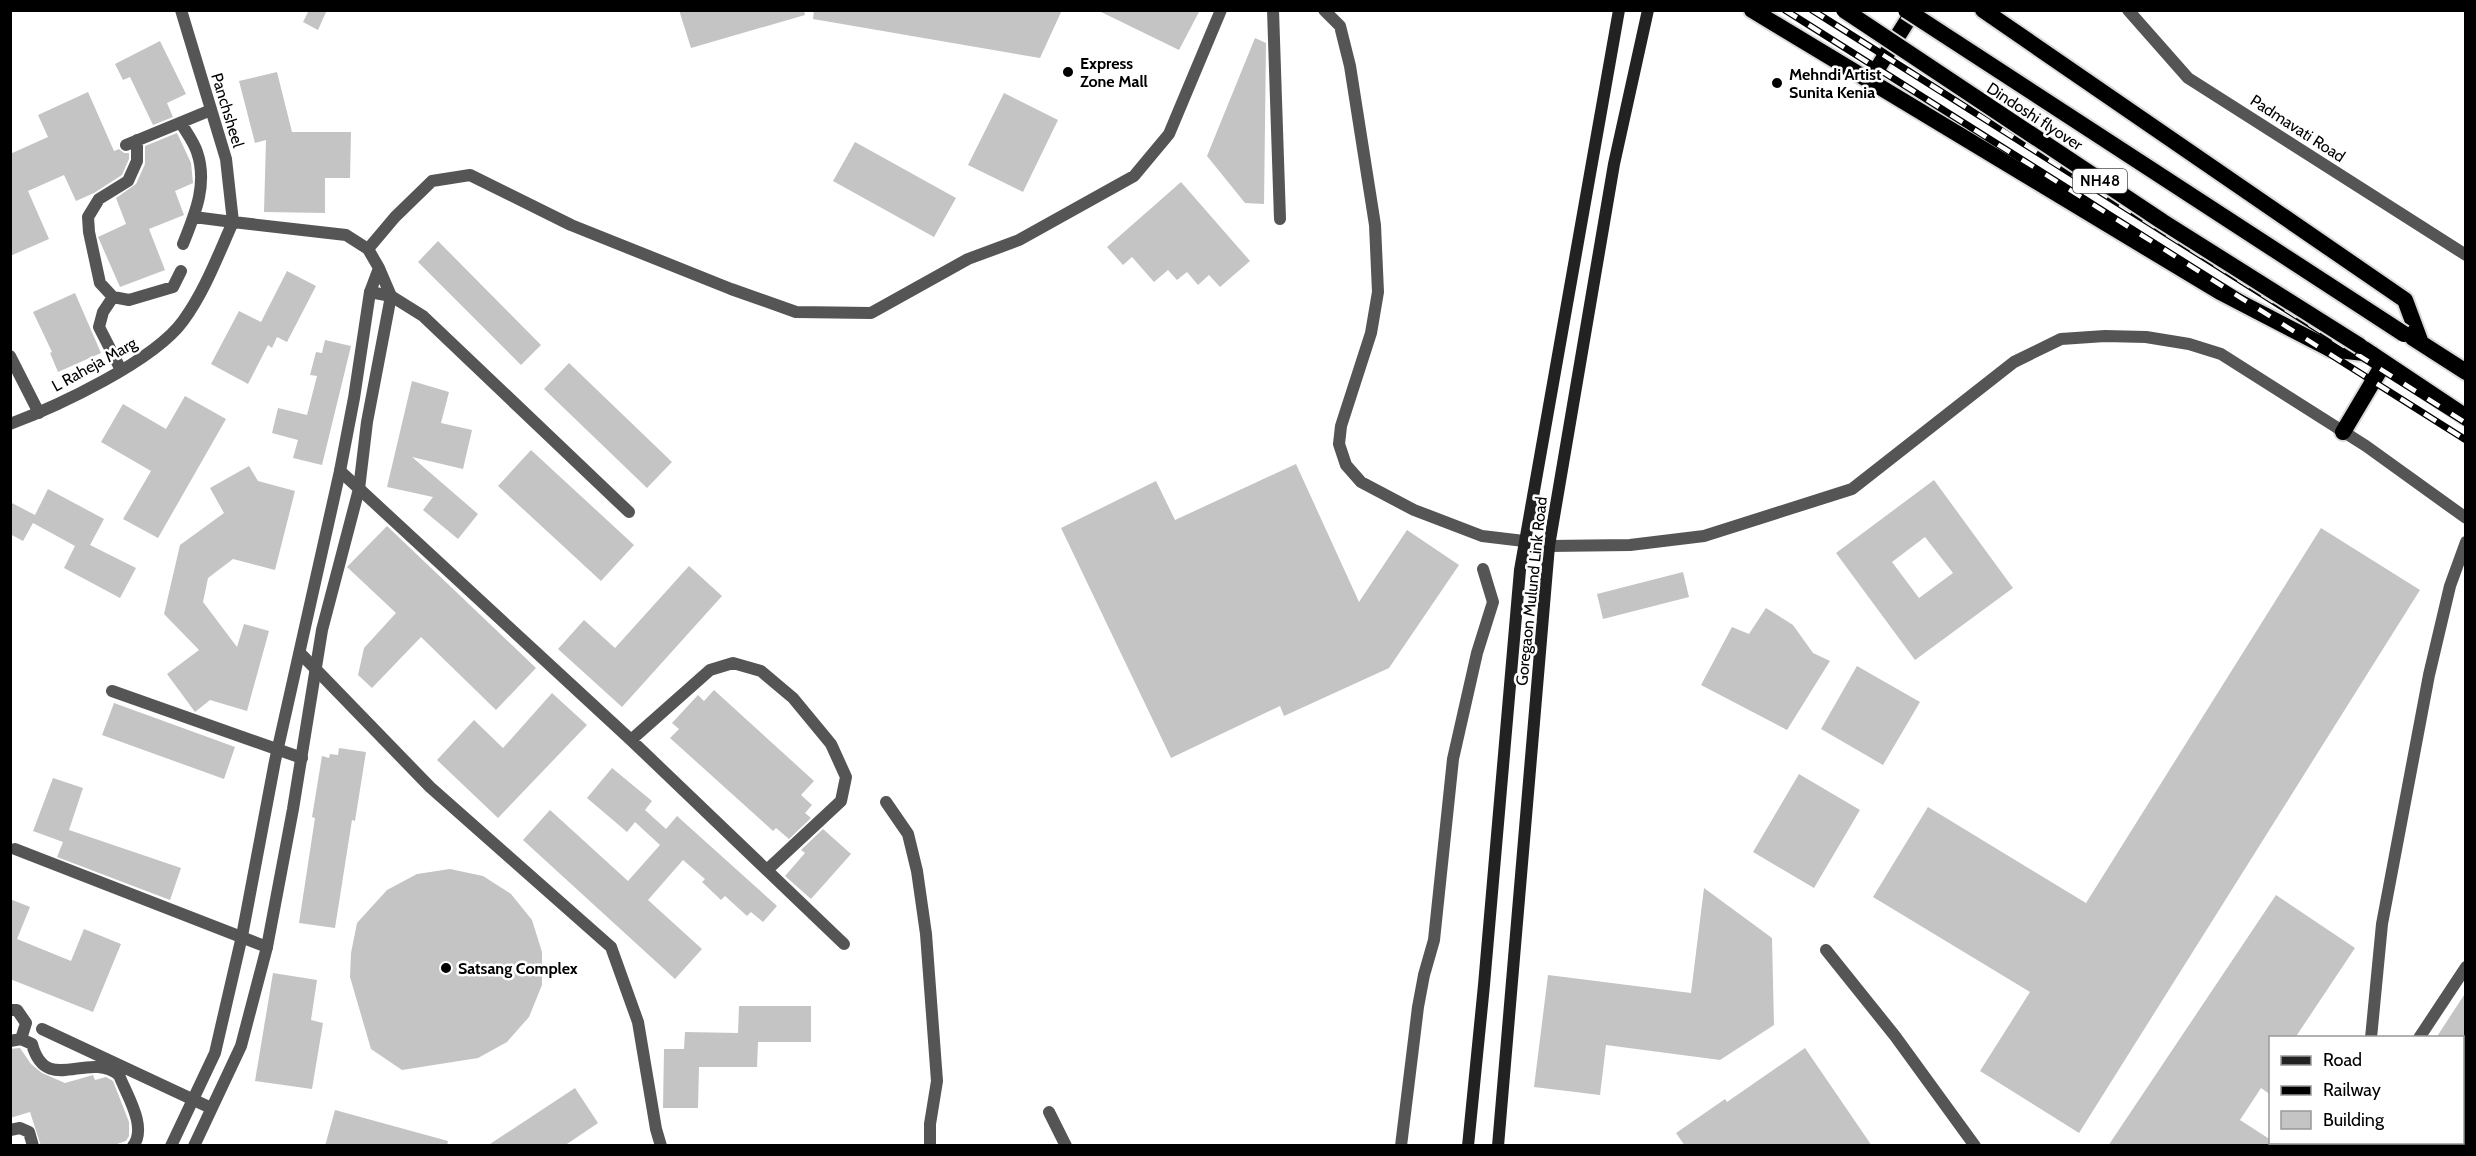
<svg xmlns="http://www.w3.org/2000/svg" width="2476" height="1156" viewBox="0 0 2476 1156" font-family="Cabin,sans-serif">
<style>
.building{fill:#c4c4c4;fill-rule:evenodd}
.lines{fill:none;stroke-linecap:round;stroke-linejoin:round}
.trunk-casing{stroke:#dbdbdb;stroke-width:20}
.minor{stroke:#555;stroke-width:12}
.tertiary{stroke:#555;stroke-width:12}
.secondary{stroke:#222;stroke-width:12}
.trunk{stroke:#000;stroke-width:16}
.rail-casing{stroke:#000;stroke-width:7}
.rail{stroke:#fff;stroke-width:4.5;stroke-dasharray:14;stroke-linecap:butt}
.trunk-bridge-casing{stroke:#dbdbdb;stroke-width:20;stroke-linecap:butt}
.trunk-bridge{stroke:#000;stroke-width:16}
.poi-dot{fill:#000;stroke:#fff;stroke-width:2}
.labels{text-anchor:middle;stroke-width:5;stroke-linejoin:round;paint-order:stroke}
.shield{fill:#fff;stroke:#4c4c4c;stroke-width:1.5}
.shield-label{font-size:15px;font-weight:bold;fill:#000}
.poi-label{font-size:16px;font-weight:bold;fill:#000;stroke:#fff;text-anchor:start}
.street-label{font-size:16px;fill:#000;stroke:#fff}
</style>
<rect width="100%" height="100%" fill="#fff"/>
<path class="building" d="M 309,10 L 327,10 L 318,30 L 303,22 Z
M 679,10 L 804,10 L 805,15 L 691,48 Z
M 814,10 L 1062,10 L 1040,58 L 813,19 Z
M 1097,10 L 1200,10 L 1179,50 Z
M 1255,38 L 1266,43 L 1264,204 L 1245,203 L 1207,156 Z
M 160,41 L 186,94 L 167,103 L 173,117 L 153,125 L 130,77 L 123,80 L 115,64 Z
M 277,72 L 292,132 L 351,132 L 350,178 L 325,178 L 325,213 L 264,212 L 266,140 L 255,143 L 239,81 Z
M 88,92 L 114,151 L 119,149 L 124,153 L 129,153 L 129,159 L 122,175 L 94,193 L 76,201 L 64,175 L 28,191 L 49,239 L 10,256 L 10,154 L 48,137 L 38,115 Z
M 1004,93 L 1058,120 L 1023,192 L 968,165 Z
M 177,133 L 191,163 L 193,183 L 175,191 L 184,215 L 149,229 L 165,270 L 120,287 L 98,237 L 126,224 L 116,198 L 136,184 L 145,164 L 145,146 Z
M 855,142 L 956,198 L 934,237 L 833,181 Z
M 1181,182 L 1250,261 L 1220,287 L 1209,275 L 1198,285 L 1187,272 L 1177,280 L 1168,270 L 1154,282 L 1132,257 L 1123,265 L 1107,247 Z
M 438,241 L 541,345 L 521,365 L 418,262 Z
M 287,271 L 316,286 L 287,342 L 277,337 L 272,348 L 268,345 L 248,384 L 211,364 L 239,311 L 261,322 Z
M 75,293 L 101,353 L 58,372 L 50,353 L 52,352 L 33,312 Z
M 325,340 L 351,346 L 322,465 L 293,458 L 298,440 L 272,433 L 278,408 L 307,415 L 317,376 L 310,375 L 316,352 L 322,353 Z
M 569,363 L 672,462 L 647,488 L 544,389 Z
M 412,381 L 449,392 L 441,423 L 472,430 L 463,469 L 412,457 L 478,514 L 458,539 L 423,510 L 433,497 L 387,487 Z
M 185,396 L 226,419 L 158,538 L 123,519 L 151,471 L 101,442 L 123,404 L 166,429 Z
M 531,450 L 634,545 L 601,581 L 498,486 Z
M 1296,464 L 1359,602 L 1407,530 L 1459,565 L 1389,668 L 1284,716 L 1280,706 L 1171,758 L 1061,528 L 1156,481 L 1175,520 Z
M 249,466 L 258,481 L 295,491 L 275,570 L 233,559 L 208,578 L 203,602 L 237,647 L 244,624 L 269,631 L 247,711 L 210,700 L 195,712 L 167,674 L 199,650 L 164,614 L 180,545 L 224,513 L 210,488 Z
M 1934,480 L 2013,588 L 1915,660 L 1836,553 ZM 1925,537 L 1953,573 L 1919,598 L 1892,562 Z
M 48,489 L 104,519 L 90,545 L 136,568 L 120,598 L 64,568 L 75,546 L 33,523 L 23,541 L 10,534 L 10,502 L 35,515 Z
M 387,526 L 536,668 L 496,710 L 421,637 L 372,688 L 358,675 L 364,648 L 396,613 L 347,567 Z
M 2321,528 L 2420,590 L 2079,1133 L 1980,1071 L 2030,992 L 1873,897 L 1928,807 L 2086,903 Z
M 689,566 L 722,596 L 622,707 L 558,649 L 584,620 L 615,648 Z
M 1683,572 L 1689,597 L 1603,619 L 1597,594 Z
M 1766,608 L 1793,625 L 1813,653 L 1830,661 L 1787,730 L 1701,685 L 1732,627 L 1749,634 Z
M 1857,666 L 1920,702 L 1883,765 L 1821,729 Z
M 714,690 L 814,781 L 801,795 L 812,805 L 805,813 L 811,818 L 789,839 L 776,828 L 773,831 L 670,738 L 679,729 L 672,723 L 698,695 L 704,701 Z
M 552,693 L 587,725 L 498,818 L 437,760 L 474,720 L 503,748 Z
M 114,703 L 235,747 L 224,779 L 102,735 Z
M 339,748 L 366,752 L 355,821 L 352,820 L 335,928 L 299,923 L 315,818 L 312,817 L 322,756 L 329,758 L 330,754 L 338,755 Z
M 612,768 L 652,801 L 645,810 L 666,829 L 677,816 L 777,906 L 763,922 L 751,912 L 747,916 L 725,896 L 721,900 L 702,882 L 705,879 L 683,860 L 648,900 L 702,949 L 675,979 L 523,840 L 550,810 L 628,881 L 660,845 L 635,822 L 627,832 L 587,798 Z
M 1799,774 L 1860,810 L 1814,888 L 1753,852 Z
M 53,778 L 83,788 L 69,830 L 181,868 L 170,900 L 57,857 L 63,842 L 33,831 Z
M 823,829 L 851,854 L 811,899 L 785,876 L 805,853 L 801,850 Z
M 450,869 L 483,876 L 511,894 L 532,920 L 542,952 L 542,985 L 529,1017 L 507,1042 L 478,1058 L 402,1070 L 371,1049 L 350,977 L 351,953 L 357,923 L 387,890 L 417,874 Z
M 1704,888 L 1772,938 L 1774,1025 L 1720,1060 L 1606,1045 L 1600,1095 L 1534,1087 L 1548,975 L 1691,993 Z
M 2276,895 L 2355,948 L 2295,1038 L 2271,1038 L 2271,1095 L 2261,1088 L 2240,1120 L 2271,1140 L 2271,1143 L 2279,1146 L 2108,1146 Z
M 10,899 L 30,907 L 17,939 L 71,961 L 84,929 L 121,944 L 93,1012 L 10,979 Z
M 273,973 L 317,980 L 311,1020 L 323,1023 L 312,1089 L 255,1081 Z
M 2466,992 L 2466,1038 L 2436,1038 Z
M 739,1006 L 811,1006 L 811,1042 L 758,1042 L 757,1067 L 699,1067 L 698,1108 L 663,1108 L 664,1049 L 684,1049 L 685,1032 L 738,1033 Z
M 20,1048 L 31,1064 L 42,1073 L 65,1083 L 93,1075 L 95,1080 L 106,1077 L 113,1081 L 129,1122 L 129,1136 L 126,1141 L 111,1146 L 41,1146 L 30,1112 L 10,1118 L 10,1049 Z
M 1805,1048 L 1872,1146 L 1685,1146 L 1676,1133 L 1725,1099 L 1727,1102 Z
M 575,1088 L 598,1123 L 564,1146 L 487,1146 Z
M 335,1110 L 448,1141 L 447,1146 L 325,1146 Z"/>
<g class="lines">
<defs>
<path id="trunk" d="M 1752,10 L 2220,292 L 2330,349 L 2372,354
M 1983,10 L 2405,300 L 2421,343
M 1869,82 L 1914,10
M 2413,338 L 2466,372
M 2364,349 L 2466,417
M 2343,432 L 2384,363"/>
</defs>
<use href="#trunk" class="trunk-casing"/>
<path class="minor" d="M 1273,10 L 1280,219
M 1324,10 L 1340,26 L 1350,66 L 1375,225 L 1378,292 L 1371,333 L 1341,426 L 1339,444 L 1346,465 L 1361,482 L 1414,510 L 1482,536 L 1524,541
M 181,123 C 186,132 194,142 197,152 C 208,184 195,214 183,244
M 137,140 L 137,161 L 128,181 L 99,199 L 88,217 L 89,232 L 100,283 L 113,297 L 129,300 L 173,287 L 181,271
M 126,145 L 211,110
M 194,217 L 233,222
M 368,249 L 395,217 L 432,181 L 470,175 L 571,225 L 731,289 L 796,312 L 871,313 L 968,259 L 1019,240 L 1134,176 L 1169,134 L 1221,10
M 370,292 L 391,296 L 423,316 L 629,512
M 113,297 L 103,312 L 99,327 L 121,370
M 10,356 L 39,413
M 340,471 L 631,740 L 844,944
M 300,653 L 430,787 L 611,947 L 638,1022 L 656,1129 L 661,1146
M 112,691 L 302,758
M 631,740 L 710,670 L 733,663 L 761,671 L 793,698 L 831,744 L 846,777 L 841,801 L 767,870
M 886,802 L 908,834 L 917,871 L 926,934 L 937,1081 L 930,1124 L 930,1146
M 15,849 L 267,947
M 1826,950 L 1895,1036 L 1975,1146
M 10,1010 L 17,1010 L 26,1023 L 21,1039
M 42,1029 L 211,1108
M 2371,1038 L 2382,924 L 2429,675 L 2450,586 L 2466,542
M 2419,1038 L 2466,967
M 10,1041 L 21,1039 L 32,1044 C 46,1096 88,1050 119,1075 C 126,1094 148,1127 133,1146
M 2462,1080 L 2466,1081
M 1049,1112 L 1066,1146
M 10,1130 L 20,1128 L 29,1132 L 33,1146
M 1401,1146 L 1418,1007 L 1424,975 L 1434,940 L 1453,759 L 1477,653 L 1493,602 L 1483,569
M 2359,1146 L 2359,1142"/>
<path class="tertiary" d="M 181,10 L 226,159 L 233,222
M 2128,10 L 2188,78 L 2466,255
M 10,424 C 58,406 154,361 183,321 C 205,291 218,255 233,222
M 1549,546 L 1630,545 L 1704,536 L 1852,489 L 2014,362 L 2061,339 L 2105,336 L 2146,337 L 2189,344 L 2221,354 L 2366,446 L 2466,518
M 171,1146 L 215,1053 L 242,936 L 275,761 L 340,471 L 354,398 L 370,292 L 379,268
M 194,1146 L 241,1046 L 267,947 L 293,809 L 322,630 L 359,489 L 367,422 L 391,296 L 379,268 L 368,249 L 346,235 L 233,222"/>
<path class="secondary" d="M 1468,1146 L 1484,985 L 1520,570 L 1619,10
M 1498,1146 L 1549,546 L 1614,164 L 1648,10"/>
<use href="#trunk" class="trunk"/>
<defs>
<path id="rail" d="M 1785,10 L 2466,440
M 1812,10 L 2466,423"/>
</defs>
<use href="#rail" class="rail-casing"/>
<use href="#rail" class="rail"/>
<defs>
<path id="trunk-bridge" d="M 1844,10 L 2163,222 L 2360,346
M 1906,10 L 2404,334"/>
</defs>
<use href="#trunk-bridge" class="trunk-bridge-casing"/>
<use href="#trunk-bridge" class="trunk-bridge"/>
</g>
<g class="poi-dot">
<circle cx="1068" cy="72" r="6"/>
<circle cx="1777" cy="83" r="6"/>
<circle cx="446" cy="968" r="6"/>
</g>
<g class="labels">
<rect class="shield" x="2073" y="169" width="54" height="24" rx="4.5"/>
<g class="shield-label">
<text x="2100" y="186">NH48</text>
</g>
<g class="poi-label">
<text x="1080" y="69">Express<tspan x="1080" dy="18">Zone Mall</tspan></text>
<text x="1789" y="80">Mehndi Artist<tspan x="1789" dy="18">Sunita Kenia</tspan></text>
<text x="458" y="974">Satsang Complex</text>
</g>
<g class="street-label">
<text transform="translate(228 110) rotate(73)" y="6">Panchsheel</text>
<text transform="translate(2035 116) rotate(33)" y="6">Dindoshi flyover</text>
<text transform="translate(2298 128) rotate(33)" y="6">Padmavati Road</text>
<text transform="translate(94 364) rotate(-29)" y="6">L Raheja Marg</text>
<text transform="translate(1531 591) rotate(-84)" y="6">Goregaon Mulund Link Road</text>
</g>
</g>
<rect width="2476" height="1156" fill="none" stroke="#000000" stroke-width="24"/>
<rect x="2269" y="1036" width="195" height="108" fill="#ffffff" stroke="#999999" stroke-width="1.5"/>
<rect x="2281" y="1056" width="30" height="9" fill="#222222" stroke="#999999" stroke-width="1.5"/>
<text x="2323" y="1066" font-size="18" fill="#000000">Road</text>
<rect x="2281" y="1086" width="30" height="9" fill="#000000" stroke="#999999" stroke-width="1.5"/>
<text x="2323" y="1096" font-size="18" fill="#000000">Railway</text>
<rect x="2281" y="1111" width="30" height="18" fill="#c4c4c4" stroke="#999999" stroke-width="1.5"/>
<text x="2323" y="1126" font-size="18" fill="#000000">Building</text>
</svg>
